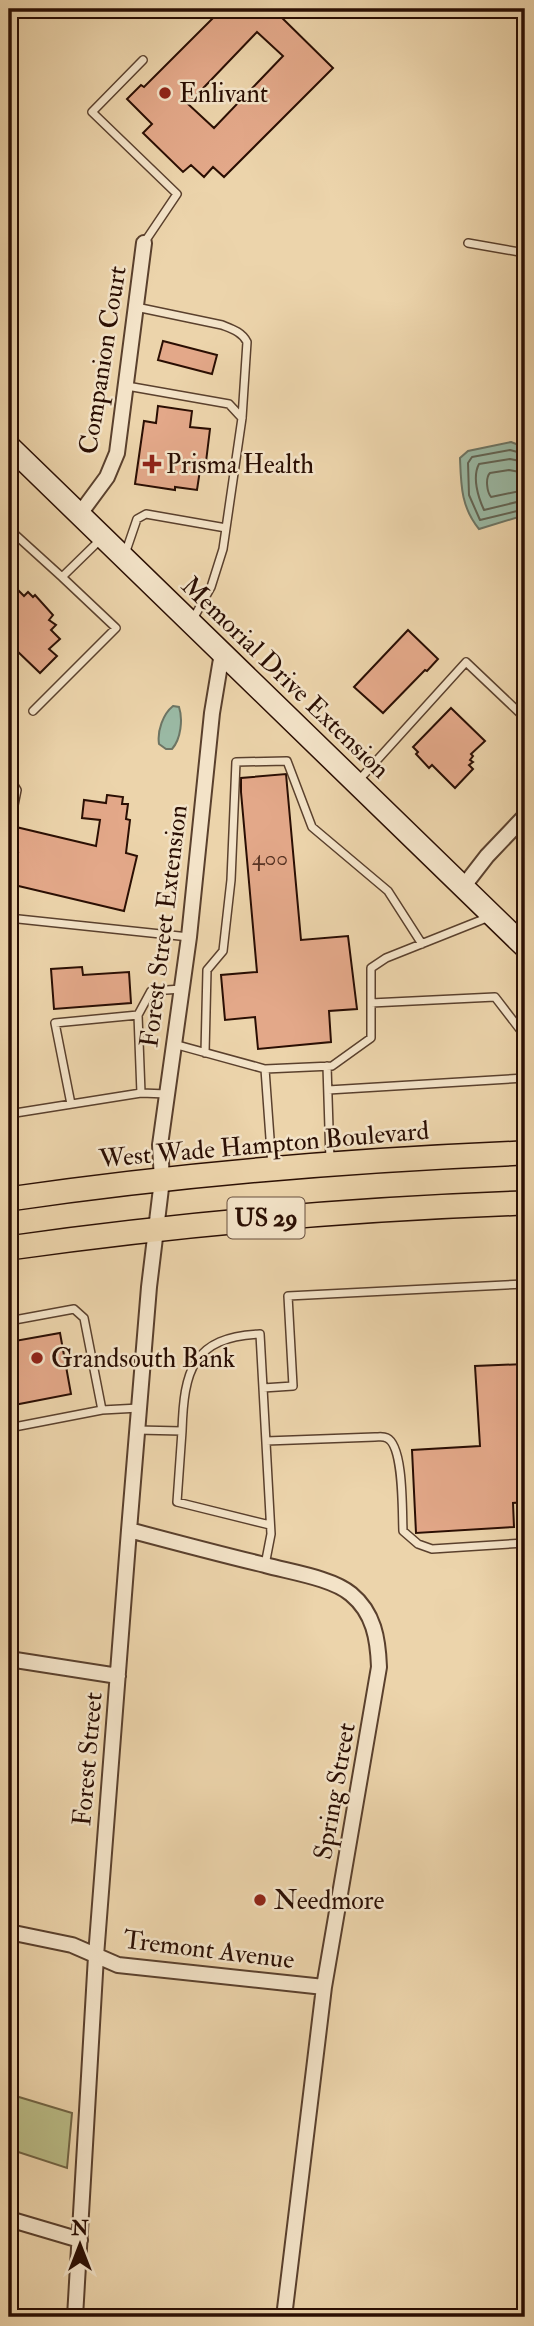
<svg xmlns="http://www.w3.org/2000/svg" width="534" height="2326" viewBox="0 0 534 2326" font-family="'IM FELL Double Pica',serif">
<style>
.green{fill:#babc87;stroke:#726545;stroke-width:2}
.water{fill:#9ab9a4;stroke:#6d7564;stroke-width:2}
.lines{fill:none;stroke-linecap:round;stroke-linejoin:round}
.shore{stroke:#626454;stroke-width:2}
.building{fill:#e3a889;stroke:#2a0e03;stroke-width:2;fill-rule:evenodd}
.lane-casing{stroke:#5a402d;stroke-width:10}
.street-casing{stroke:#5a402d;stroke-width:18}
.secondary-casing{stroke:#2a0e03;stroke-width:24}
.primary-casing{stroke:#2a0e03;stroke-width:26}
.lane{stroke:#f3e3c8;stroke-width:7}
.street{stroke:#f3e3c8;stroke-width:14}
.secondary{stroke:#f3e3c8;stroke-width:21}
.primary{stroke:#ecd4ab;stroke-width:23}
.poi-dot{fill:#8f2418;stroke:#f3e3c8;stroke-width:2.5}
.labels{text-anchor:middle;stroke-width:5;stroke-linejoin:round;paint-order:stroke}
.number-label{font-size:23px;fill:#583424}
.shield{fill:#f3e3c8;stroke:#664e3e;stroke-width:2}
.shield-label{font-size:24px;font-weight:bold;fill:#2a0e03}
.poi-label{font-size:26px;fill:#2a0e03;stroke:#f3e3c8;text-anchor:start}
.street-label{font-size:26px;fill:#2a0e03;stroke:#f3e3c8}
</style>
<rect width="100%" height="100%" fill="#ecd4ab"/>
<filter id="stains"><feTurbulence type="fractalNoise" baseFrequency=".00286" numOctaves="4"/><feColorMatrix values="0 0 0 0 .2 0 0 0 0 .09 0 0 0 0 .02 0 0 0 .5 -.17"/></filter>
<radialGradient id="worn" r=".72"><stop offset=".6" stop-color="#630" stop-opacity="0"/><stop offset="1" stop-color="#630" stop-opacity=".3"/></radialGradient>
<path class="green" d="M 9,2094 L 72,2113 L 67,2168 L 9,2149 Z"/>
<path class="water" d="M 511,442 L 524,447 L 525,452 L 525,515 L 479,529 C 461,507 461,485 460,458 L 468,451 Z
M 173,706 L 179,707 C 183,719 181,739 172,749 L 166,749 L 159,744 C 157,731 163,714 173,706 Z"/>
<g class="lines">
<path class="shore" d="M 525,454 L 510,450 L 472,457 L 468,463 L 469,495 L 480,520 L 525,509
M 525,462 L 510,459 L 479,464 C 472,477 478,497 484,510 L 525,500
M 525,473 L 509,470 L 490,473 C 485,478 487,492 491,497 L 525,490"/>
</g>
<path class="building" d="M 222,9 L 273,9 L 333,68 L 224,177 L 213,167 L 204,177 L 191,165 L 183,172 L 143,133 L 152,124 L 127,99 L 141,85 L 144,87 ZM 257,32 L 283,56 L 214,128 L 188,104 Z
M 163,341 L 217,355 L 212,374 L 158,360 Z
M 158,406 L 192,411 L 190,427 L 210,429 L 205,470 L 200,470 L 197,490 L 175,487 L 175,490 L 135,484 L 144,421 L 156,423 Z
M 18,590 L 24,596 L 28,592 L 33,597 L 35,595 L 53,615 L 49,620 L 56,625 L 51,630 L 60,639 L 49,649 L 57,656 L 40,673 L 15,649 L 9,652 L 9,599 Z
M 408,630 L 438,659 L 427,671 L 425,670 L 383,713 L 354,687 Z
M 451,708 L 485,741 L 471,754 L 473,756 L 470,760 L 473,762 L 469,765 L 473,769 L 455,788 L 432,765 L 429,768 L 416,754 L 418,752 L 413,747 Z
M 286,774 L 301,940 L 348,936 L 357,1009 L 329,1011 L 331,1042 L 258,1049 L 255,1017 L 225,1020 L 221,975 L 257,972 L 241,792 L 241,778 Z
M 107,795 L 123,797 L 122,804 L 128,804 L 126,819 L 130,820 L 126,853 L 137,856 L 124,911 L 10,884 L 18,853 L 9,852 L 9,836 L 14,833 L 16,827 L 96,846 L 100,820 L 82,818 L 84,800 L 106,803 Z
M 82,967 L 83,975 L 129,972 L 131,1003 L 54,1009 L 51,969 Z
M 60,1333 L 71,1394 L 14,1405 L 9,1374 L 9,1342 Z
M 525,1364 L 525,1502 L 513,1503 L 514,1527 L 416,1533 L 412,1450 L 480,1446 L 475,1366 Z"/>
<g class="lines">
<defs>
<path id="lane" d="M 143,60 L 92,112 L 177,194 L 144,243
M 468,243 L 525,253
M 136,307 L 222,325 C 232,329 242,332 247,342 L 242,418 L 223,549 L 211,587 L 193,619
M 127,386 L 229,404 L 242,418
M 9,529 L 62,577
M 125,554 L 137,519 L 146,514 L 226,528
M 33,711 L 116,628 L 62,577 L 102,538
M 9,777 L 17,790 L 9,830
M 359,780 L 466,662 L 525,718
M 9,918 L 189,937
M 371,1003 L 495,997 L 525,1036
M 138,1015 L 141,1093
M 174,1044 L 265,1069 L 332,1066 L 371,1038 L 371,968 L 386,958 L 489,917
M 205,1053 L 207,970 L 223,951 L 231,880 L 236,762 L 287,761 L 312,827 L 388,891 L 422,944
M 327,1066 L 330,1160
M 265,1069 L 272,1166
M 328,1090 L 525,1078
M 71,1104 L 55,1023 L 138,1015 L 151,991 L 182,989
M 9,1114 L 141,1093 L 167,1094
M 9,1321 L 74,1309 L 84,1318 L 102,1410 L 139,1408
M 9,1428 L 102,1410
M 137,1430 L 182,1431 C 184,1371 192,1337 260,1334 L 263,1388
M 182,1431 L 177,1502 L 270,1525
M 266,1441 L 375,1437 C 379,1437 383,1436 387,1438 C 404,1446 402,1512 403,1531 L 418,1544 L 432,1549 L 525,1543
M 265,1565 L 271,1534 L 263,1388 L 293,1386 L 288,1296 L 525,1284"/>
<path id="street" d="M 79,515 L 107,477 L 117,453 L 144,243
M 463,887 L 487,856 L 525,816
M 129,1530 C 174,1542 219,1554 265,1565 C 290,1572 332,1578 351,1594 C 374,1613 378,1639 379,1667 L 324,1987 L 284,2317
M 9,1659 L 118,1676
M 9,1932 L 72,1945 L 118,1965 L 324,1987
M 9,2219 L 80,2240
M 75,2317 L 96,1956 L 129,1530 L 149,1287 L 162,1180 L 160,1145 L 189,937 L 212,713 L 222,653"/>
<path id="secondary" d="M 9,446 L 525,947"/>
<path id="primary" d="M 9,1199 C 180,1174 352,1160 525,1153
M 9,1248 C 180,1224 352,1209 525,1203"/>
</defs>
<use href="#lane" class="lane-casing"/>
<use href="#street" class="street-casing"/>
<use href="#secondary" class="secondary-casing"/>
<use href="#primary" class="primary-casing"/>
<use href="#lane" class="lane"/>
<use href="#street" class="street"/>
<use href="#secondary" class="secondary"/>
<use href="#primary" class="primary"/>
</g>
<g class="poi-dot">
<circle cx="165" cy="93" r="7"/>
<path d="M148.5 453.5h7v7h7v7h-7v7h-7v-7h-7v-7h7z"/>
<circle cx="37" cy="1358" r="7"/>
<circle cx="260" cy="1900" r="7"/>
</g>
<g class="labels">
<g class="number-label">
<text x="270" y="865">400</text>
</g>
<rect class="shield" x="227.5" y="1197.5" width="77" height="41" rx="5"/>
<g class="shield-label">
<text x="266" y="1226">US 29</text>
</g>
<g class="poi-label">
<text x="179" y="102">Enlivant</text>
<text x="166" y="473">Prisma Health</text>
<text x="51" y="1367">Grandsouth Bank</text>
<text x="274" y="1909">Needmore</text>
</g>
<g class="street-label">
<text transform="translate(102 360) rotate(-81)" y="9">Companion Court</text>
<text transform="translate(286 677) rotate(44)" y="9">Memorial Drive Extension</text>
<text transform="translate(163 926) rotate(-83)" y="9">Forest Street Extension</text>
<text transform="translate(264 1144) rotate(-5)" y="9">West Wade Hampton Boulevard</text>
<text transform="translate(87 1759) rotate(-85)" y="9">Forest Street</text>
<text transform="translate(334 1791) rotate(-80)" y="9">Spring Street</text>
<text transform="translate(209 1949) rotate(7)" y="9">Tremont Avenue</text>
</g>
</g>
<rect width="534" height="2326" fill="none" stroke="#ecd4ab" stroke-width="35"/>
<rect x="10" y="10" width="513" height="2305" fill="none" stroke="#2a0e03" stroke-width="3.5"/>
<rect x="18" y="18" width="499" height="2291" fill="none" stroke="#2a0e03" stroke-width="2"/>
<g transform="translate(80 2245)" stroke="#f3e3c8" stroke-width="5" paint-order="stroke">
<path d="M0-5L12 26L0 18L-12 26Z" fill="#2a0e03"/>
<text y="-10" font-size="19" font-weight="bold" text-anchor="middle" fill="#2a0e03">N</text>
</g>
<rect width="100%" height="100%" filter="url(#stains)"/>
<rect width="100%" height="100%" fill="url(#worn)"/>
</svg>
